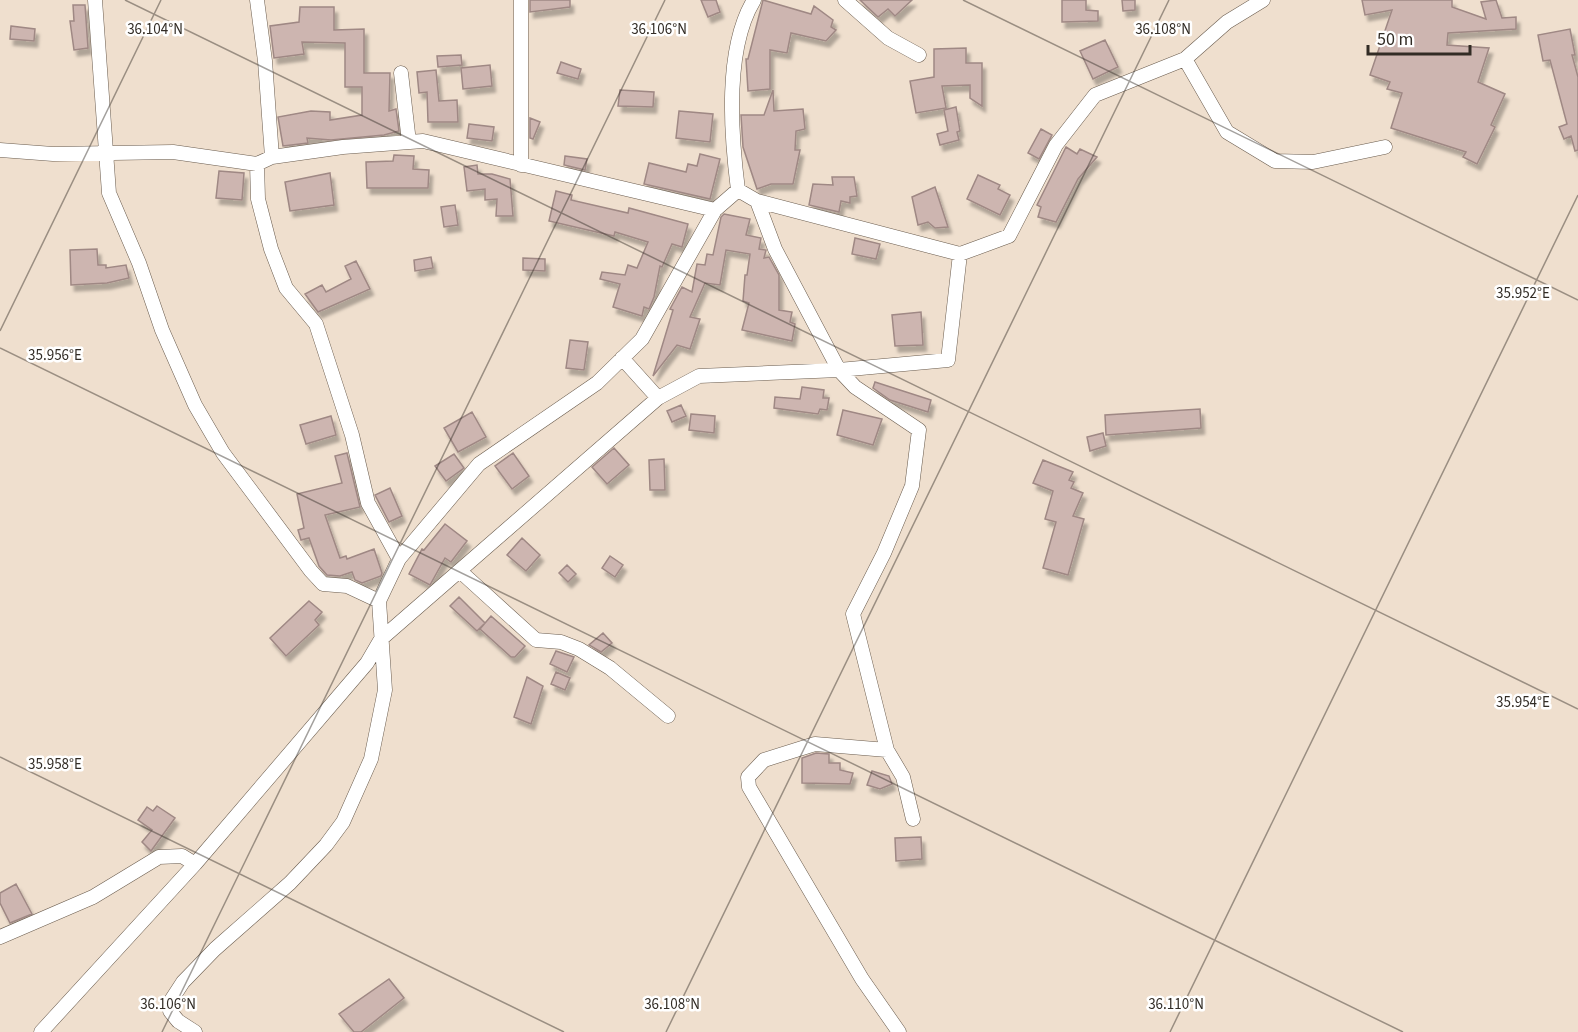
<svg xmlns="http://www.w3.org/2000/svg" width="1578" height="1032" viewBox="0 0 1578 1032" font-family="'Source Sans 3',sans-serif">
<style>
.building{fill:#cdb5b0;stroke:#9f8884;stroke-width:1.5;filter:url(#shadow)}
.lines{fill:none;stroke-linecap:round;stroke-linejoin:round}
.street-casing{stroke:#6a5c4e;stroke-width:15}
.street{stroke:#fff;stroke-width:14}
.ticks{fill:none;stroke:#322c25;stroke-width:1.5;stroke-opacity:0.45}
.ticks-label{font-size:15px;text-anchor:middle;fill:#322c25;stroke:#fff;stroke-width:5;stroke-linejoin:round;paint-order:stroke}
</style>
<defs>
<filter id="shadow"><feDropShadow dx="3.5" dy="6" stdDeviation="1.5" flood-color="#0004"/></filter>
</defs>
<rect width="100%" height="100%" fill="#efdfce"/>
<path class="building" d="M 530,0 L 570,0 L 570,7 L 530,12 Z
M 701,0 L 716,0 L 720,12 L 708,17 Z
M 763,0 L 811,14 L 814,6 L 833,20 L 831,27 L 836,30 L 826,41 L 791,33 L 787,53 L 770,50 L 770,89 L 748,91 L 746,59 L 748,59 Z
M 860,0 L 912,0 L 895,16 L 888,9 L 878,17 Z
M 1062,0 L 1086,0 L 1086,10 L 1098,11 L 1098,21 L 1062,22 Z
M 1122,0 L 1135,0 L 1135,10 L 1123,11 Z
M 1362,0 L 1452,0 L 1452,7 L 1486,19 L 1481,2 L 1496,0 L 1502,18 L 1516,17 L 1516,29 L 1448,33 L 1447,45 L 1489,48 L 1478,82 L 1505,94 L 1491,125 L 1495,127 L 1477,164 L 1463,157 L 1466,152 L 1391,128 L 1402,93 L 1387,89 L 1390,82 L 1370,75 L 1392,10 L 1365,15 Z
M 73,5 L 85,5 L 88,48 L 74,50 L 70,21 L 74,21 Z
M 300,7 L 334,7 L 334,30 L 364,29 L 364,73 L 390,73 L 389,111 L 396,109 L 399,131 L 384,135 L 331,140 L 307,138 L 308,143 L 283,146 L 278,117 L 311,111 L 330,112 L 330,120 L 362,115 L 362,87 L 345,87 L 345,43 L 302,42 L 304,54 L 274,58 L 270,26 L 299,22 Z
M 11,26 L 35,29 L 34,41 L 10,39 Z
M 1570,29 L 1575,55 L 1572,55 L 1578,77 L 1578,150 L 1575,151 L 1571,136 L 1564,139 L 1559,127 L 1567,124 L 1550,60 L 1543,61 L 1538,35 Z
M 1105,40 L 1118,67 L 1093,79 L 1080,51 Z
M 966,48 L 966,63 L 982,63 L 982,106 L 970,98 L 970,85 L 942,86 L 946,108 L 916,113 L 910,81 L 934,77 L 934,49 Z
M 461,55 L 462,65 L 438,67 L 437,56 Z
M 561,62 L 581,69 L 578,79 L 557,73 Z
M 490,65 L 492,86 L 463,89 L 461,68 Z
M 436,70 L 439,101 L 457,100 L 458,122 L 428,122 L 427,92 L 419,93 L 417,72 Z
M 620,90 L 654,92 L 653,107 L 618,106 Z
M 773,90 L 774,111 L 803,109 L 805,129 L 796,131 L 795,150 L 800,150 L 793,184 L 771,184 L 757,189 L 743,147 L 741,115 L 764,115 Z
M 956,107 L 960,131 L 957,132 L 959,140 L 940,145 L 937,134 L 948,131 L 944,110 Z
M 679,111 L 713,114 L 710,142 L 676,138 Z
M 530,118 L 540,122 L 533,139 L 530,138 Z
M 469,124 L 494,127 L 492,141 L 467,138 Z
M 1041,129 L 1052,135 L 1039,159 L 1028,153 Z
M 1066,147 L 1077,154 L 1080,149 L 1097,157 L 1078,179 L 1056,222 L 1038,217 L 1041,207 L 1037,205 Z
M 700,154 L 720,159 L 710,199 L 644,184 L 649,163 L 686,172 L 688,164 L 697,166 Z
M 394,155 L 414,156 L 413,169 L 429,170 L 428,188 L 367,188 L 366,162 L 393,161 Z
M 565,156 L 587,159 L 585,170 L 564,165 Z
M 477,165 L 478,174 L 492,174 L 510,179 L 513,216 L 496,216 L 497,199 L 485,200 L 485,189 L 467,191 L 464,167 Z
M 219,171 L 244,173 L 242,200 L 216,198 Z
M 330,173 L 334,205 L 290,211 L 285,182 Z
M 978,175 L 1000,185 L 998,189 L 1010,195 L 1000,215 L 967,199 Z
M 832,177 L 854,177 L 857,196 L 850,197 L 850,203 L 841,201 L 839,212 L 809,205 L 813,184 L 833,185 Z
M 935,187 L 948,227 L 935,228 L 928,222 L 918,225 L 912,197 Z
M 556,191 L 572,195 L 571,200 L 628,213 L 629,208 L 688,224 L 682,247 L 672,244 L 662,267 L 660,266 L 654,297 L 649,309 L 644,307 L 642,316 L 613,307 L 620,284 L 600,279 L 602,272 L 625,275 L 628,265 L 637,268 L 648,242 L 615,232 L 614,236 L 549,221 Z
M 455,205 L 458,225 L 444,227 L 441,207 Z
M 724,214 L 750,219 L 746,235 L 761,238 L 759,249 L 766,250 L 764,258 L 769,257 L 779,275 L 779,310 L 792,312 L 790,322 L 795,324 L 792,341 L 742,330 L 749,303 L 743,301 L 745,275 L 747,275 L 750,254 L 726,250 L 720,285 L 705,283 L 690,317 L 700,319 L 690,349 L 677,345 L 653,376 L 673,310 L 670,309 L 682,287 L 692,292 L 697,264 L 705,265 L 707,254 L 713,255 L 721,217 Z
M 855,238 L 880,244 L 876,259 L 852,254 Z
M 97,249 L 98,265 L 106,265 L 106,268 L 126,265 L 129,278 L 107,283 L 71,285 L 70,250 Z
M 431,257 L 433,268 L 415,271 L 414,260 Z
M 523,258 L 545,259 L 545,271 L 523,270 Z
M 356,261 L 370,289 L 318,312 L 305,294 L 322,285 L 326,292 L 351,279 L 345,266 Z
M 921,312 L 923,345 L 895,346 L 892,315 Z
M 570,340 L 588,342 L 584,370 L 566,368 Z
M 875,382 L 931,400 L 928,412 L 890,400 L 873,388 Z
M 802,387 L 824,390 L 823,398 L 829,398 L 827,410 L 820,409 L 818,414 L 774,408 L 775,397 L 800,399 Z
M 681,405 L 686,416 L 672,422 L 667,411 Z
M 1200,409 L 1201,428 L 1106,435 L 1105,415 Z
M 843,410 L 882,419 L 873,445 L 837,435 Z
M 472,412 L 486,437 L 458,452 L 444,428 Z
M 691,414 L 715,416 L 714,433 L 689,430 Z
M 331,416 L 336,435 L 306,444 L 300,425 Z
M 1103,433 L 1106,446 L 1090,451 L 1087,437 Z
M 614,448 L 629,465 L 607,484 L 592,467 Z
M 347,453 L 360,507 L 325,515 L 340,558 L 346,556 L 347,559 L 374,549 L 382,573 L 381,576 L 362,583 L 355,580 L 352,572 L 340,576 L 327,575 L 319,566 L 309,538 L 301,540 L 298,530 L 304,528 L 297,494 L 342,483 L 335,456 Z
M 513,453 L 529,476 L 512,489 L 495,466 Z
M 454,454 L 464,468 L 446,481 L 435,466 Z
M 664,459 L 665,490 L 650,490 L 649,460 Z
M 1043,460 L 1073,472 L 1069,480 L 1074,482 L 1071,488 L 1083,493 L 1073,516 L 1084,519 L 1068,575 L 1043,568 L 1056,522 L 1045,519 L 1053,491 L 1033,483 Z
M 390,488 L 402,516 L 389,522 L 375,495 Z
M 445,524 L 467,541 L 451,562 L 445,558 L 430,585 L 409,574 L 422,549 L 424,550 Z
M 522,538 L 540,555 L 526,571 L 507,555 Z
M 610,556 L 623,565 L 615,577 L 602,568 Z
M 567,565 L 576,574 L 568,582 L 559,573 Z
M 459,597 L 485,623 L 477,631 L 450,606 Z
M 309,601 L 322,612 L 315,620 L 319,625 L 286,656 L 270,638 Z
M 491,616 L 525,646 L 515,657 L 511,657 L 480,629 Z
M 603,633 L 612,643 L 601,652 L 589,645 Z
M 556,651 L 574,657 L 567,672 L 550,664 Z
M 556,672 L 570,678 L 565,690 L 551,684 Z
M 527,677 L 543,686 L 531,724 L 514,717 Z
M 816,753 L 829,754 L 829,763 L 840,763 L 840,770 L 853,773 L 850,784 L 802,783 L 802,758 Z
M 872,771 L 889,776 L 892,784 L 880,789 L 867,785 Z
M 157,806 L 175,818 L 151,851 L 142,842 L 152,830 L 138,820 L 147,807 L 153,811 Z
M 921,837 L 922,859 L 896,861 L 895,838 Z
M 16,884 L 32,914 L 10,923 L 0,903 L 0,893 Z
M 389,979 L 404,998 L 361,1032 L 354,1032 L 339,1014 Z"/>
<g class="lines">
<defs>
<path id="street" d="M 95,0 L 109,193 L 139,263 L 162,330 L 195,405 L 223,453 L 311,571 L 323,584 L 347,586 L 379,601
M 257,0 L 265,61 L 272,157
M 521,0 L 521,165
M 845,0 L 888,38 L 919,55
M 1185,59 L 1227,132 L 1275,161 L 1313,162 L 1385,147
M 401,73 L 409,142
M 0,150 L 53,154 L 173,152 L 257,164 L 272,157 L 343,147 L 423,141 L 715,210
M 257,164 L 258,199 L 271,249 L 286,288 L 316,324 L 352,435 L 368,503 L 399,559
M 738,190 L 757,201 L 960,254 L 1009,236 L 1056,145 L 1095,95 L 1185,59 L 1227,22 L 1263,0
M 757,201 L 775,249 L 839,370 L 855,387 L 919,430 L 912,486 L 884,553 L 853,614 L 887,750 L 903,777 L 913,819
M 622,358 L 658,398
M 461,572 L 536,640 L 561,642 L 579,649 L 610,668 L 668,716
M 887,750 L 815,744 L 764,760 L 748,777 L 749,787 L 862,979 L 899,1032
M 0,937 L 93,897 L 159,857 L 182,856 L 195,864
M 41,1032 L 195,864 L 367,663 L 381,639 L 658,398 L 699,376 L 839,370 L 948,360 L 960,254
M 195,1032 L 178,1021 L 170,1011 L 170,1002 L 183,982 L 215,949 L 290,883 L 326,845 L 343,822 L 371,759 L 385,690 L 379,601 L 399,559 L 479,464 L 597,383 L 642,339 L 715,210 L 738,190 C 731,135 724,49 754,0"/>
</defs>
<use href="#street" class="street-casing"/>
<use href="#street" class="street"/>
</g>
<path class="ticks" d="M 125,0 L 1578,709M 963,0 L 1578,300M 0,331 L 161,0M 0,348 L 1403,1032M 0,757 L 564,1032M 162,1032 L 665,0M 666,1032 L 1169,0M 1170,1032 L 1578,195"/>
<g class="ticks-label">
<text x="155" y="34">36.104°N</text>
<text x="659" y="34">36.106°N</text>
<text x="1163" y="34">36.108°N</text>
<text x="1523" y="298">35.952°E</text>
<text x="55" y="360">35.956°E</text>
<text x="1523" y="707">35.954°E</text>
<text x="55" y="769">35.958°E</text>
<text x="168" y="1009">36.106°N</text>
<text x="672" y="1009">36.108°N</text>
<text x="1176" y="1009">36.110°N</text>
</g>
<path d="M1368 45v9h102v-9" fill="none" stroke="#322c25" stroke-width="3"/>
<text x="1377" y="45" font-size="18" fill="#322c25" stroke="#ffffff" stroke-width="4.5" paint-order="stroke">50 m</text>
</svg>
